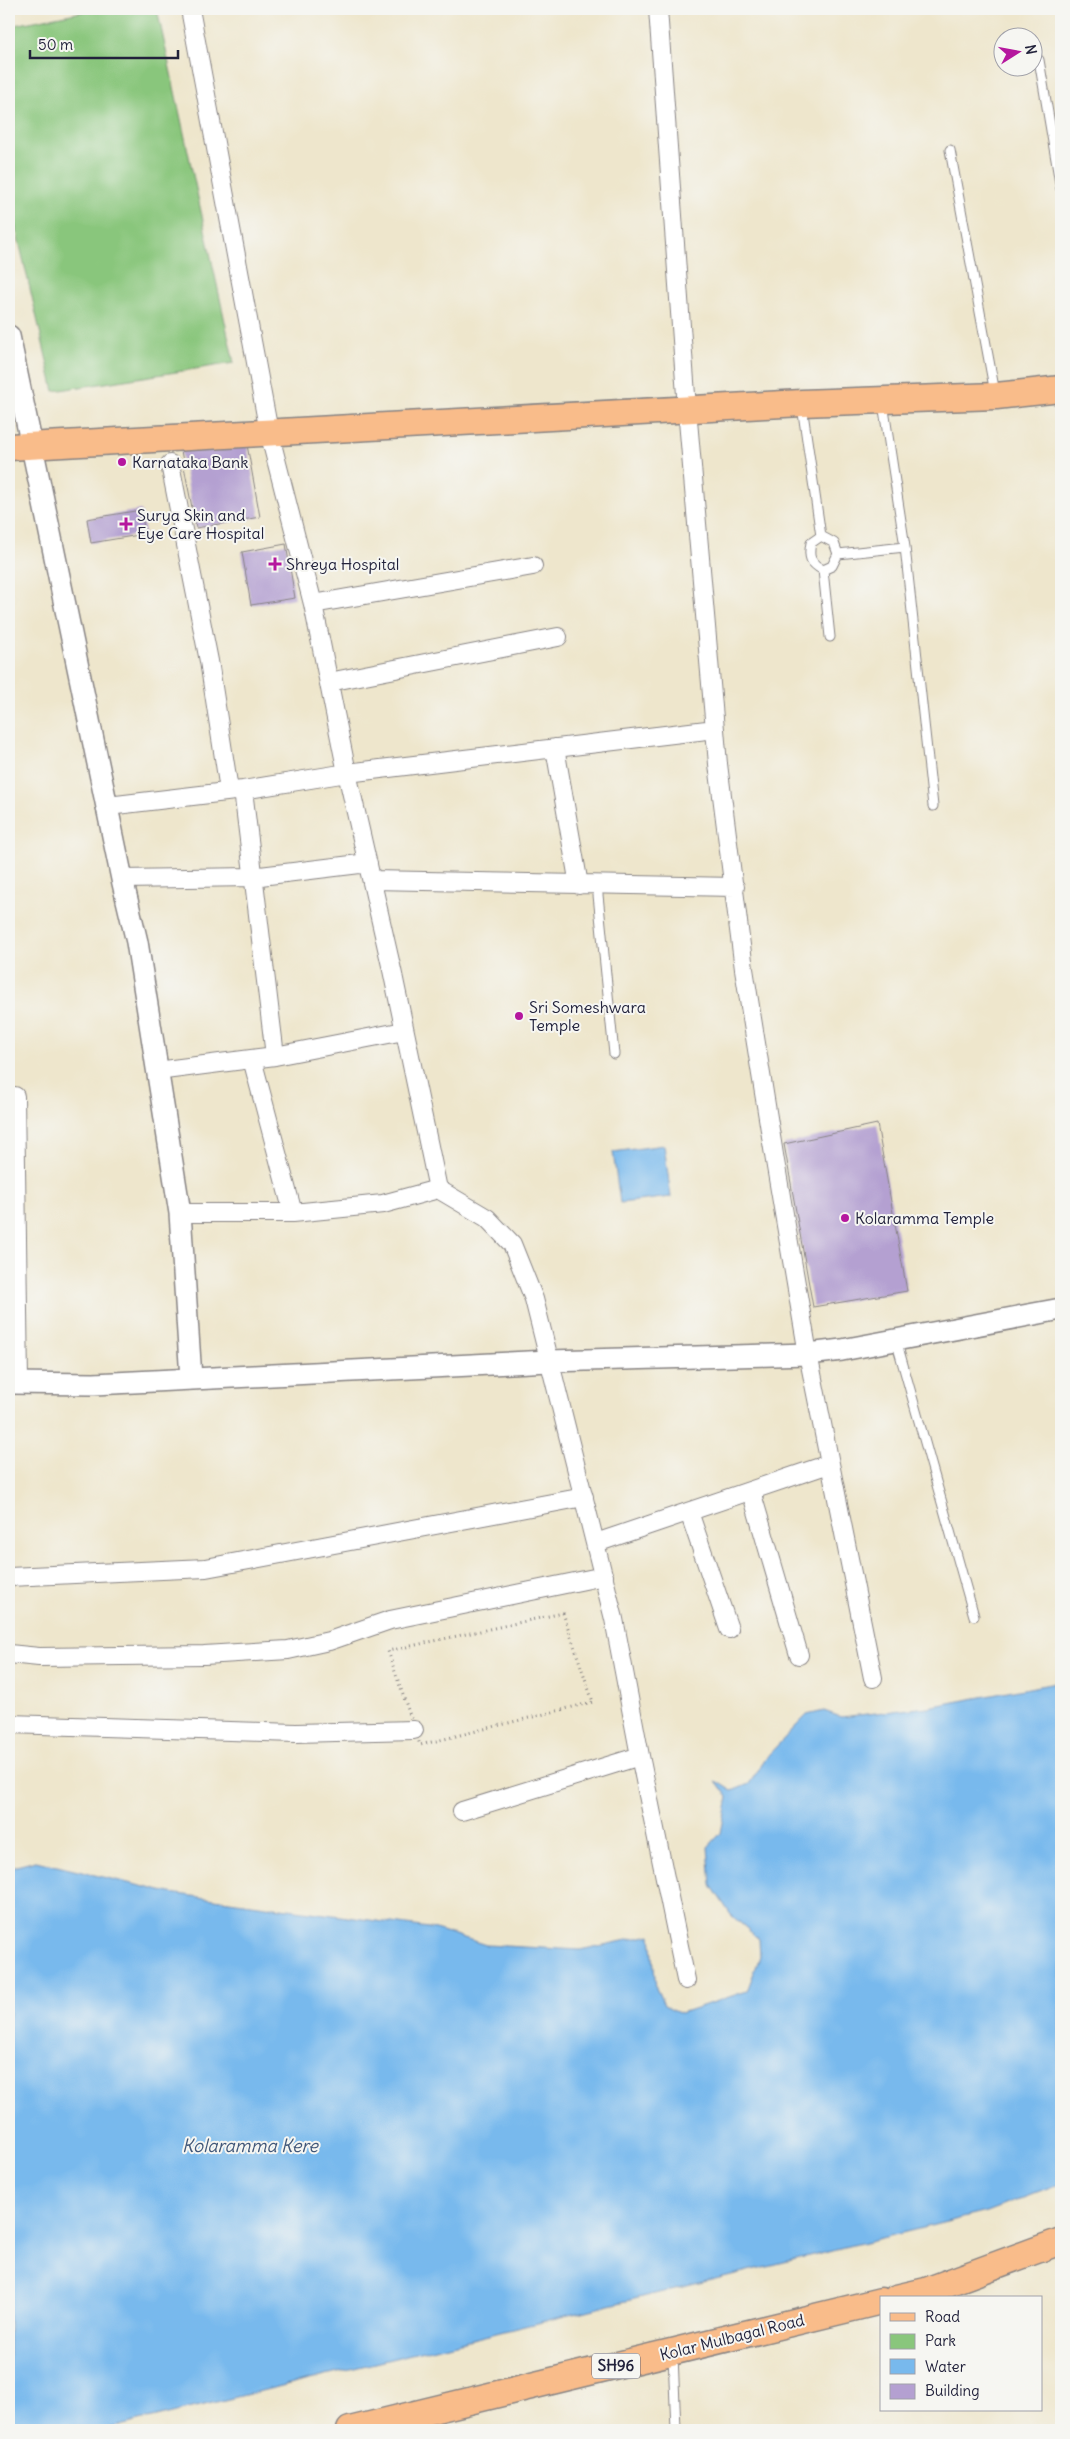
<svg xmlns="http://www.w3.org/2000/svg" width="1070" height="2439" viewBox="0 0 1070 2439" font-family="Delius,sans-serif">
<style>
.green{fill:#89c67c;stroke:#56745c}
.water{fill:#78b9ed;stroke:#4d6e94}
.building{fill:#b4a0d1}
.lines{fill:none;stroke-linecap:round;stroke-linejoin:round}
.service-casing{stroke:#888484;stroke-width:11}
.minor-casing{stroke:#888484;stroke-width:20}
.tertiary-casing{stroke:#888484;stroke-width:24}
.primary-casing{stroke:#888484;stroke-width:29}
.path{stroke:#888484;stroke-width:3;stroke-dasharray:1 4;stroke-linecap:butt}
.service{stroke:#fff;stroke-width:9}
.minor{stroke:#fff;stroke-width:18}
.tertiary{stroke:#fff;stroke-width:21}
.primary{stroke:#f9bc8a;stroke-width:26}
.poi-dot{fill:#b5179e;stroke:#f6f6f2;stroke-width:2}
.labels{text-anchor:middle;stroke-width:4;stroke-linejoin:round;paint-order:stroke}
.shield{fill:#f6f6f2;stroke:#626272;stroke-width:1}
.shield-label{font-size:15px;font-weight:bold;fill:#22223b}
.poi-label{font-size:16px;fill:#22223b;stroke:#f6f6f2;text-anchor:start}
.street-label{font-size:16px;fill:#22223b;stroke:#f6f6f2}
.water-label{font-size:18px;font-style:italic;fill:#405779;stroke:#f6f6f2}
</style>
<rect width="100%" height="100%" fill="#f6f6f2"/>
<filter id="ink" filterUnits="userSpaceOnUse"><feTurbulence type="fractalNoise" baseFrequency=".02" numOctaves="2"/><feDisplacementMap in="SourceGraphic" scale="10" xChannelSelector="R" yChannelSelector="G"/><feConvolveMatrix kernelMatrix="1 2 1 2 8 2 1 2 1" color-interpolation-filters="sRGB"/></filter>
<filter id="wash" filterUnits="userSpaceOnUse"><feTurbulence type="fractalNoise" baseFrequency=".0096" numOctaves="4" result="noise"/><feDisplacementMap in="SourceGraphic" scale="20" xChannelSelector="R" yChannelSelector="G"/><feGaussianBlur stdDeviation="1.12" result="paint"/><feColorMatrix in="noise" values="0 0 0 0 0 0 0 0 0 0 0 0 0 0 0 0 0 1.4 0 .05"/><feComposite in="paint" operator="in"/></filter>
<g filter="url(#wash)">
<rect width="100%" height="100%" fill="#eee6cc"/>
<path class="green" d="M 97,9 L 157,9 L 234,363 L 54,391 L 9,199 L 9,26 Z"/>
<path class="water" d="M 664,1145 L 671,1197 L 620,1203 L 613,1152 Z
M 1061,1682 L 1061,2184 L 987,2212 L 103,2430 L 9,2430 L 9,1868 L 36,1861 L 170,1893 L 436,1929 L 486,1945 L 580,1950 L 651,1935 L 656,1988 L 664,2005 L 681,2013 L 747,1991 L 760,1957 L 759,1939 L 731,1915 L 711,1885 L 708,1847 L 721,1833 L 728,1797 L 716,1781 L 732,1791 L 749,1784 L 769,1754 L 807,1715 L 824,1711 L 841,1717 L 928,1707 Z"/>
<g id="blocks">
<path class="building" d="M 246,439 L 260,517 L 196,528 L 181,451 Z
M 141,510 L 145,534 L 91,543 L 87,519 Z
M 286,544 L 295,598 L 251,605 L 242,552 Z
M 877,1124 L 907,1291 L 813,1307 L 784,1144 Z"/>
</g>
</g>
<g filter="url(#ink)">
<use href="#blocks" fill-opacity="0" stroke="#888484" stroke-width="1"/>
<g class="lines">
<defs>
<path id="service" d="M 1039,60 L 1061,189
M 950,150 L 995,393
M 883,403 L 905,547 L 933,806
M 802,406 L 821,536
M 821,536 L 834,543 L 838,554 L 832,566 L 823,570 C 810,563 808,557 811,543 Z
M 838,554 L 905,547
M 823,570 L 830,637
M 597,885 L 614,1054
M 896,1340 L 974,1616
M 673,2355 L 676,2430"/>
<path id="minor" d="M 658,9 L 687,409 L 718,764 L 744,969 L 775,1161 L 808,1354 L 873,1678
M 170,464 L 209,661 L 229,790
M 313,604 L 533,566
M 329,682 L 558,637
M 555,748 L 579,885
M 243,790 L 275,1056
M 108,806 L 243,790 L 347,773 L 715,729
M 122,879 L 252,877 L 368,863
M 372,880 L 735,887
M 252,1059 L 293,1213
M 157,1071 L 275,1056 L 404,1031
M 15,1096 L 19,1382
M 438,1189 L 487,1218 L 512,1244 L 534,1299 L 614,1619 L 640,1756 L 686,1980
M 180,1213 L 293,1213 L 383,1204 L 438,1189 L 392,970 L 347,773 L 313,604 L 269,432 L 190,9
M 751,1491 L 799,1655
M 689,1512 L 729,1629
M 596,1543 L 829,1464
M 9,1577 L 206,1568 L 584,1497
M 9,1654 L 39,1657 L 204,1655 L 288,1650 L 329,1641 L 390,1620 L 604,1576
M 9,1724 L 296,1733 L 414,1730
M 462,1811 L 640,1756"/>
<path id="tertiary" d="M 9,336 L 122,879 L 137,942 L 180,1213 L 191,1378
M 9,1383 L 94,1384 L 549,1361 L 808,1354 L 842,1350 L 1061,1309"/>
<path id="primary" d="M 9,447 L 802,403 L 996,396 L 1061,389
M 896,2298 L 926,2291 L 1061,2241
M 350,2430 L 881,2301"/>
</defs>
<use href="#service" class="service-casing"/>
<use href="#minor" class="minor-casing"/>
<use href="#tertiary" class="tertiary-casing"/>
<use href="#primary" class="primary-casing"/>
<path class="path" d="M 563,1613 L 593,1702 L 420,1745 L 388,1651 Z"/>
<use href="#service" class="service"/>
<use href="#minor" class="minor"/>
<use href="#tertiary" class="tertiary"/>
<use href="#primary" class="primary"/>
</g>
</g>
<g class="poi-dot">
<circle cx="122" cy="462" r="5"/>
<path d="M123.5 516.5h5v5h5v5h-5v5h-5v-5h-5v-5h5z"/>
<path d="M272.5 556.5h5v5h5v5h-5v5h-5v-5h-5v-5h5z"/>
<circle cx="519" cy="1016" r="5"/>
<circle cx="845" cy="1218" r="5"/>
</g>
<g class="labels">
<rect class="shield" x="592" y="2353.5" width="48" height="25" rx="4"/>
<g class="shield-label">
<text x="616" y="2371">SH96</text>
</g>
<g class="poi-label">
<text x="132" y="468">Karnataka Bank</text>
<text x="137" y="521">Surya Skin and<tspan x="137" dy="18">Eye Care Hospital</tspan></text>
<text x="286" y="570">Shreya Hospital</text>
<text x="529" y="1013">Sri Someshwara<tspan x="529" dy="18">Temple</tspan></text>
<text x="855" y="1224">Kolaramma Temple</text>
</g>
<g class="street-label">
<text transform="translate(732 2337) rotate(-14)" y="6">Kolar Mulbagal Road</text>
</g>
<g class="water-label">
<text x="250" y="2152">Kolaramma Kere</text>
</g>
</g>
<rect width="1070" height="2439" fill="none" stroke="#f6f6f2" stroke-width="30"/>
<rect x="880" y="2296" width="162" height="115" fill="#f6f6f2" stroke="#a1a1a9"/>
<rect x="890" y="2313" width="25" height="8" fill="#f9bc8a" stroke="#a1a1a9"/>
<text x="925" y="2322" font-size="15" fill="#22223b">Road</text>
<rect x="890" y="2334" width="25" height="15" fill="#89c67c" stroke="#a1a1a9"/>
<text x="925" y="2346" font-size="15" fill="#22223b">Park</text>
<rect x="890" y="2359" width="25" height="15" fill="#78b9ed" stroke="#a1a1a9"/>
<text x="925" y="2372" font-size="15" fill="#22223b">Water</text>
<rect x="890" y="2384" width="25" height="15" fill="#b4a0d1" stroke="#a1a1a9"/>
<text x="925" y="2396" font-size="15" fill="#22223b">Building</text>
<g transform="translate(1018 52) rotate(79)"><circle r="24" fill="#f6f6f2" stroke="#a1a1a9"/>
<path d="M0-4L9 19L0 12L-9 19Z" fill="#b5179e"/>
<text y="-8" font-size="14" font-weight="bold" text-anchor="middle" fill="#22223b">N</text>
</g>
<path d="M30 50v8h148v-8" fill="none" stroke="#22223b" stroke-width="2.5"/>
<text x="38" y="50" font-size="15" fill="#22223b" stroke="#f6f6f2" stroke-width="4" paint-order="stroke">50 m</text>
</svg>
